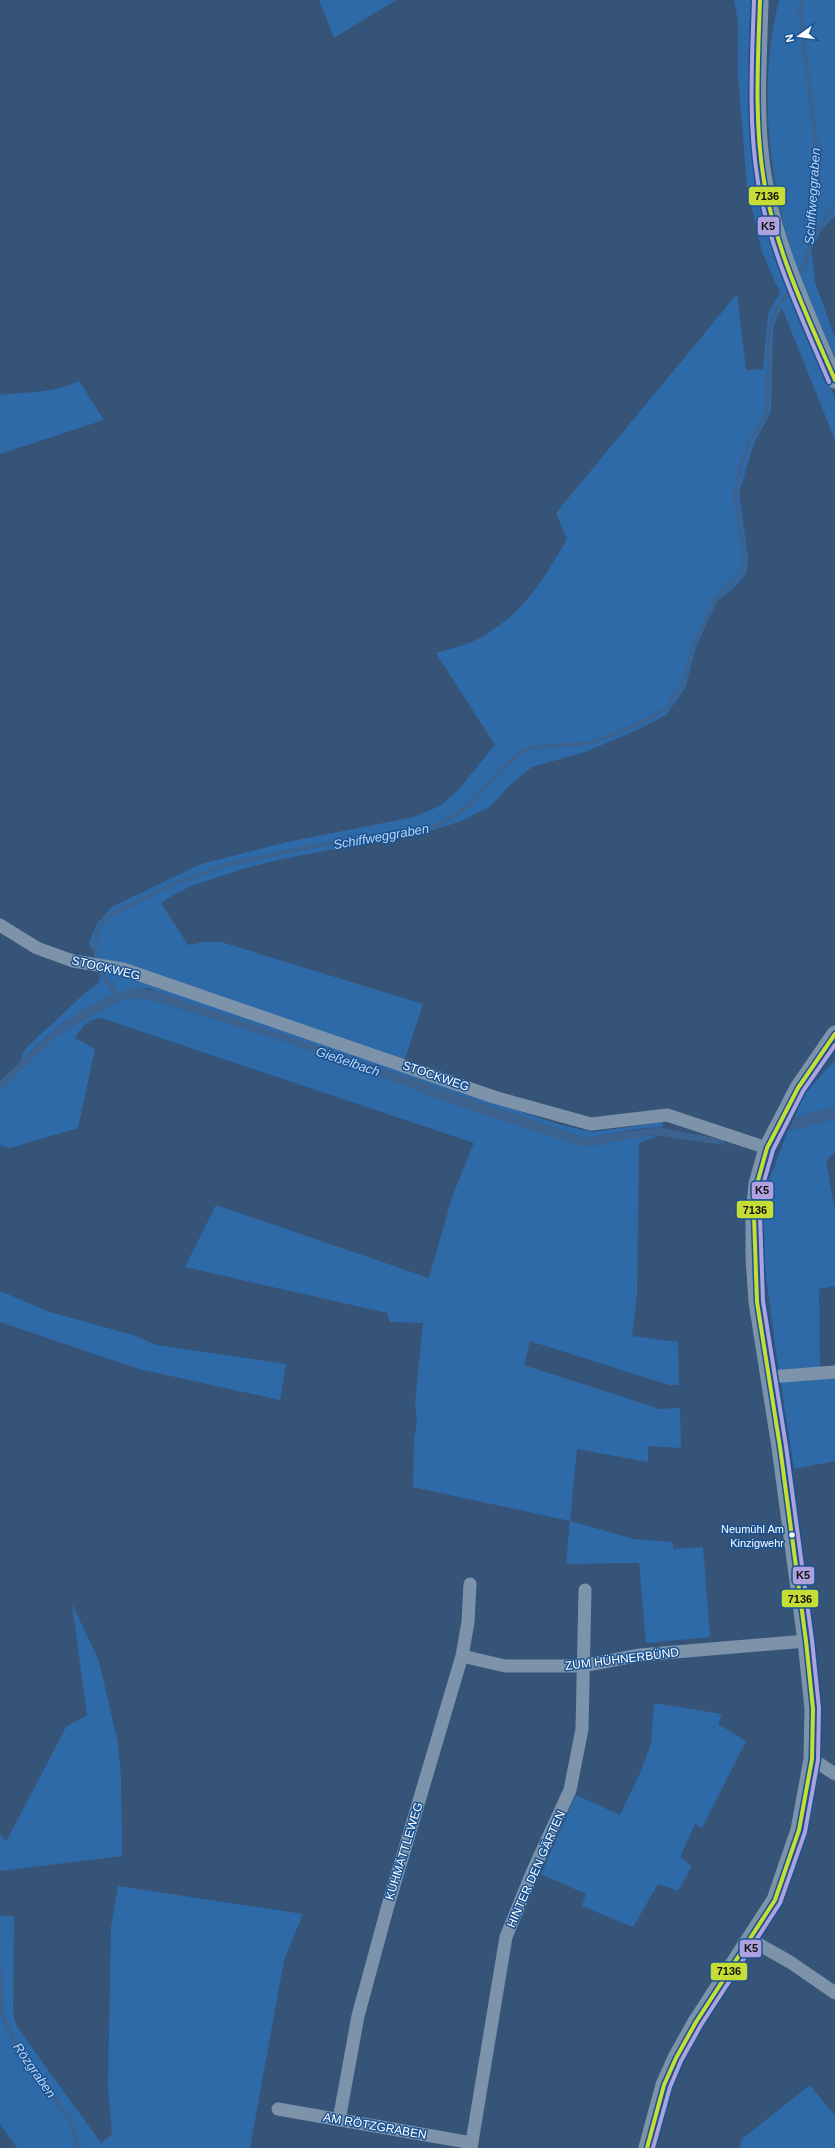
<svg xmlns="http://www.w3.org/2000/svg" width="835" height="2148" viewBox="0 0 835 2148" font-family="Arial,sans-serif">
<style>
.green{fill:#2e6aa8}
.water{fill:#3c6390}
.lines{fill:none;stroke-linecap:round;stroke-linejoin:round}
.stream{stroke:#3c6390;stroke-width:4}
.minor{stroke:#7d93aa;stroke-width:13}
.tertiary{stroke:#7d93aa;stroke-width:17}
.bus-1-casing{stroke:#1b5292;stroke-width:7}
.bus-2-casing{stroke:#1b5292;stroke-width:7}
.bus-1{stroke:#c5dd34;stroke-width:4}
.bus-2{stroke:#aea1dd;stroke-width:4}
.bus-dot{fill:#fff;stroke:#1b5292;stroke-width:1.5}
.labels{text-anchor:middle;stroke-width:3;stroke-linejoin:round;paint-order:stroke}
.bus-label{font-size:11px;fill:#fff;stroke:#1b5292;text-anchor:end}
.street-label{font-size:12px;fill:#fff;stroke:#1b5292}
.water-label{font-size:13px;font-style:italic;fill:#b7d6f6;stroke:#1b5292}
.line-badge{stroke:#1b5292;stroke-width:1.5}
.pale-badge-label{font-size:11px;text-anchor:middle;font-weight:bold;fill:#111}
</style>
<rect width="100%" height="100%" fill="#365477"/>
<path class="green" d="M 319,0 L 396,0 L 334,38 Z
M 734,0 L 751,0 L 751,73 L 784,276 L 835,398 L 835,440 L 782,308 L 776,319 L 773,330 L 771,412 L 754,443 L 739,493 L 748,558 L 746,573 L 736,586 L 717,601 L 696,647 L 685,688 L 666,715 L 639,729 L 585,752 L 532,767 L 508,787 L 491,806 L 459,822 L 426,832 L 282,859 L 246,868 L 191,886 L 175,894 L 161,903 L 188,945 L 205,942 L 221,942 L 423,1004 L 402,1068 L 485,1100 L 558,1124 L 592,1132 L 663,1122 L 662,1127 L 644,1128 L 585,1138 L 147,988 L 111,994 L 48,1035 L 19,1063 L 26,1048 L 85,993 L 98,984 L 101,973 L 96,955 L 89,944 L 96,925 L 112,907 L 201,864 L 287,842 L 414,817 L 440,806 L 459,789 L 495,745 L 436,653 C 449,649 464,646 476,640 C 522,616 543,581 567,539 L 556,513 L 737,294 L 746,370 L 763,369 L 768,314 L 780,293 L 762,252 L 747,187 L 738,75 L 738,22 Z
M 779,0 L 835,0 L 835,216 L 822,229 L 811,250 L 815,282 L 835,338 L 835,357 C 820,322 801,284 790,247 C 767,167 759,82 779,0 Z
M 79,381 L 104,420 L 0,454 L 0,395 C 25,392 56,393 79,381 Z
M 145,998 L 275,1038 L 586,1147 L 635,1137 L 660,1135 L 639,1143 L 637,1294 L 632,1336 L 678,1342 L 679,1385 L 669,1385 L 530,1341 L 524,1365 L 660,1409 L 680,1408 L 681,1448 L 648,1446 L 648,1462 L 577,1449 L 570,1521 L 634,1539 L 672,1542 L 674,1549 L 703,1547 L 710,1637 L 646,1643 L 639,1563 L 566,1564 L 570,1521 L 413,1487 L 414,1438 L 417,1423 L 415,1403 L 423,1323 L 390,1322 L 387,1313 L 185,1267 L 216,1205 L 429,1278 L 452,1197 L 474,1143 L 101,1018 C 88,1019 82,1027 75,1038 L 95,1049 L 78,1128 L 10,1148 L 0,1145 L 0,1091 L 59,1034 L 122,999 Z
M 835,1060 L 835,1107 L 795,1117 L 803,1096 Z
M 835,1119 L 835,1152 L 826,1161 L 835,1210 L 835,1286 L 819,1289 L 820,1373 L 835,1372 L 835,1461 L 794,1469 L 775,1344 L 763,1252 L 763,1215 L 766,1188 L 788,1131 Z
M 0,1291 L 50,1312 L 136,1336 L 156,1345 L 286,1364 L 280,1400 L 139,1369 L 0,1322 Z
M 72,1604 L 99,1661 L 118,1744 L 121,1778 L 122,1856 L 0,1871 L 0,1833 L 6,1842 L 66,1727 L 87,1715 Z
M 654,1703 L 722,1714 L 718,1724 L 746,1741 L 702,1828 L 695,1824 L 680,1857 L 692,1866 L 678,1891 L 658,1884 L 633,1927 L 582,1906 L 586,1894 L 541,1874 L 576,1795 L 620,1815 L 641,1771 L 651,1744 Z
M 118,1886 L 303,1914 L 284,1960 L 250,2148 L 17,2148 L 0,2124 L 0,1916 L 14,1916 L 13,2013 L 17,2027 L 101,2143 L 112,2134 L 108,2088 L 111,1927 Z
M 810,2085 L 835,2116 L 835,2148 L 739,2148 L 742,2139 Z"/>
<path class="water" d="M 137,988 L 160,992 L 585,1138 L 657,1127 L 724,1140 L 724,1145 L 652,1135 L 586,1147 L 474,1112 L 275,1038 L 145,998 L 122,999 L 59,1034 L 0,1091 L 0,1081 L 62,1023 L 111,994 Z
M 835,1107 L 835,1119 L 788,1131 L 795,1117 Z"/>
<g class="lines">
<path class="stream" d="M 813,237 L 835,204
M 797,277 L 804,266 L 812,239 L 816,143 L 800,12 L 802,0
M 96,955 L 95,943 L 98,930 L 107,916 L 178,882 L 229,864 L 315,846 L 436,826 L 468,807 L 504,766 L 528,748 L 591,743 L 636,725 L 666,709 L 683,682 L 693,647 L 714,601 L 740,575 L 745,560 L 735,497 L 739,472 L 750,441 L 767,412 L 769,332 L 772,318 L 790,288
M 101,973 L 118,996
M 0,1964 L 2,2014 L 14,2040 L 70,2121 L 79,2148"/>
<path class="minor" d="M 0,925 L 37,948 L 73,961 L 123,969 L 494,1097 L 591,1124 L 667,1115 L 767,1148
M 770,1377 L 835,1372
M 462,1656 L 505,1666 L 582,1666 L 640,1655 L 806,1641
M 812,1759 L 835,1774
M 751,1940 L 790,1962 L 835,1993
M 278,2109 L 472,2143
M 339,2120 L 358,2016 L 387,1909 L 462,1656 L 468,1622 L 470,1584
M 471,2148 L 506,1937 L 532,1873 L 570,1790 L 582,1729 L 585,1590"/>
<path class="tertiary" d="M 760,0 C 759,50 755,101 760,151 C 768,234 803,305 835,380
M 647,2148 L 664,2085 L 676,2058 L 696,2022 L 775,1900 L 799,1830 L 812,1759 L 813,1709 L 806,1641 L 780,1447 L 757,1302 L 754,1257 L 754,1216 L 757,1184 L 767,1148 L 798,1088 L 835,1034"/>
<defs>
<path id="bus-1" d="M 760,0 C 758,60 754,121 764,181 C 776,251 807,316 835,380
M 647,2148 L 664,2085 L 676,2058 L 696,2022 L 775,1900 L 799,1830 L 812,1759 L 813,1709 L 806,1641 L 780,1447 L 757,1302 L 754,1216 L 757,1184 L 767,1148 L 798,1088 L 835,1034"/>
<path id="bus-2" d="M 754,0 C 752,61 748,122 758,182 C 770,252 802,318 829,382
M 653,2148 L 670,2087 L 681,2061 L 701,2025 L 780,1903 L 805,1832 L 818,1760 L 819,1708 L 812,1640 L 786,1446 L 763,1301 L 760,1216 L 763,1185 L 773,1150 L 803,1091 L 835,1045"/>
</defs>
<use href="#bus-1" class="bus-1-casing"/>
<use href="#bus-2" class="bus-2-casing"/>
<use href="#bus-1" class="bus-1"/>
<use href="#bus-2" class="bus-2"/>
</g>
<circle class="bus-dot" cx="792" cy="1535" r="3.5"/>
<g class="labels">
<g class="bus-label">
<text x="784" y="1533">Neumühl Am<tspan x="784" dy="14">Kinzigwehr</tspan></text>
</g>
<g class="street-label">
<text transform="translate(106 968) rotate(13)" y="4">STOCKWEG</text>
<text transform="translate(436 1076) rotate(19)" y="4">STOCKWEG</text>
<text transform="translate(622 1659) rotate(-7)" y="4">ZUM HÜHNERBÜND</text>
<text transform="translate(404 1851) rotate(-73)" y="4">KUHMÄTTLEWEG</text>
<text transform="translate(536 1869) rotate(-66)" y="4">HINTER DEN GÄRTEN</text>
<text transform="translate(375 2126) rotate(10)" y="4">AM RÖTZGRABEN</text>
</g>
<g class="water-label">
<text transform="translate(812 196) rotate(-86)" y="5">Schiffweggraben</text>
<text transform="translate(381 836) rotate(-10)" y="5">Schiffweggraben</text>
<text transform="translate(348 1061) rotate(19)" y="5">Gießelbach</text>
<text transform="translate(35 2070) rotate(55)" y="5">Rözgraben</text>
</g>
</g>
<g class="line-badge">
<rect x="748" y="186" width="38" height="20" rx="4" fill="#c5dd34"/>
<rect x="757" y="216" width="23" height="20" rx="4" fill="#aea1dd"/>
<rect x="751" y="1181" width="23" height="19" rx="4" fill="#aea1dd"/>
<rect x="736" y="1200" width="38" height="19" rx="4" fill="#c5dd34"/>
<rect x="792" y="1566" width="23" height="19" rx="4" fill="#aea1dd"/>
<rect x="781" y="1589" width="38" height="19" rx="4" fill="#c5dd34"/>
<rect x="739" y="1939" width="23" height="19" rx="4" fill="#aea1dd"/>
<rect x="710" y="1962" width="38" height="19" rx="4" fill="#c5dd34"/>
</g>
<g class="pale-badge-label">
<text x="767" y="200">7136</text>
<text x="768" y="230">K5</text>
<text x="762" y="1194">K5</text>
<text x="755" y="1214">7136</text>
<text x="803" y="1579">K5</text>
<text x="800" y="1603">7136</text>
<text x="751" y="1952">K5</text>
<text x="729" y="1975">7136</text>
</g>
<g transform="translate(799 36) rotate(256)" stroke="#1b5292" stroke-width="3" paint-order="stroke">
<path d="M0-3L7 15L0 10L-7 15Z" fill="#ffffff"/>
<text y="-6" font-size="11" font-weight="bold" text-anchor="middle" fill="#ffffff">N</text>
</g>
</svg>
